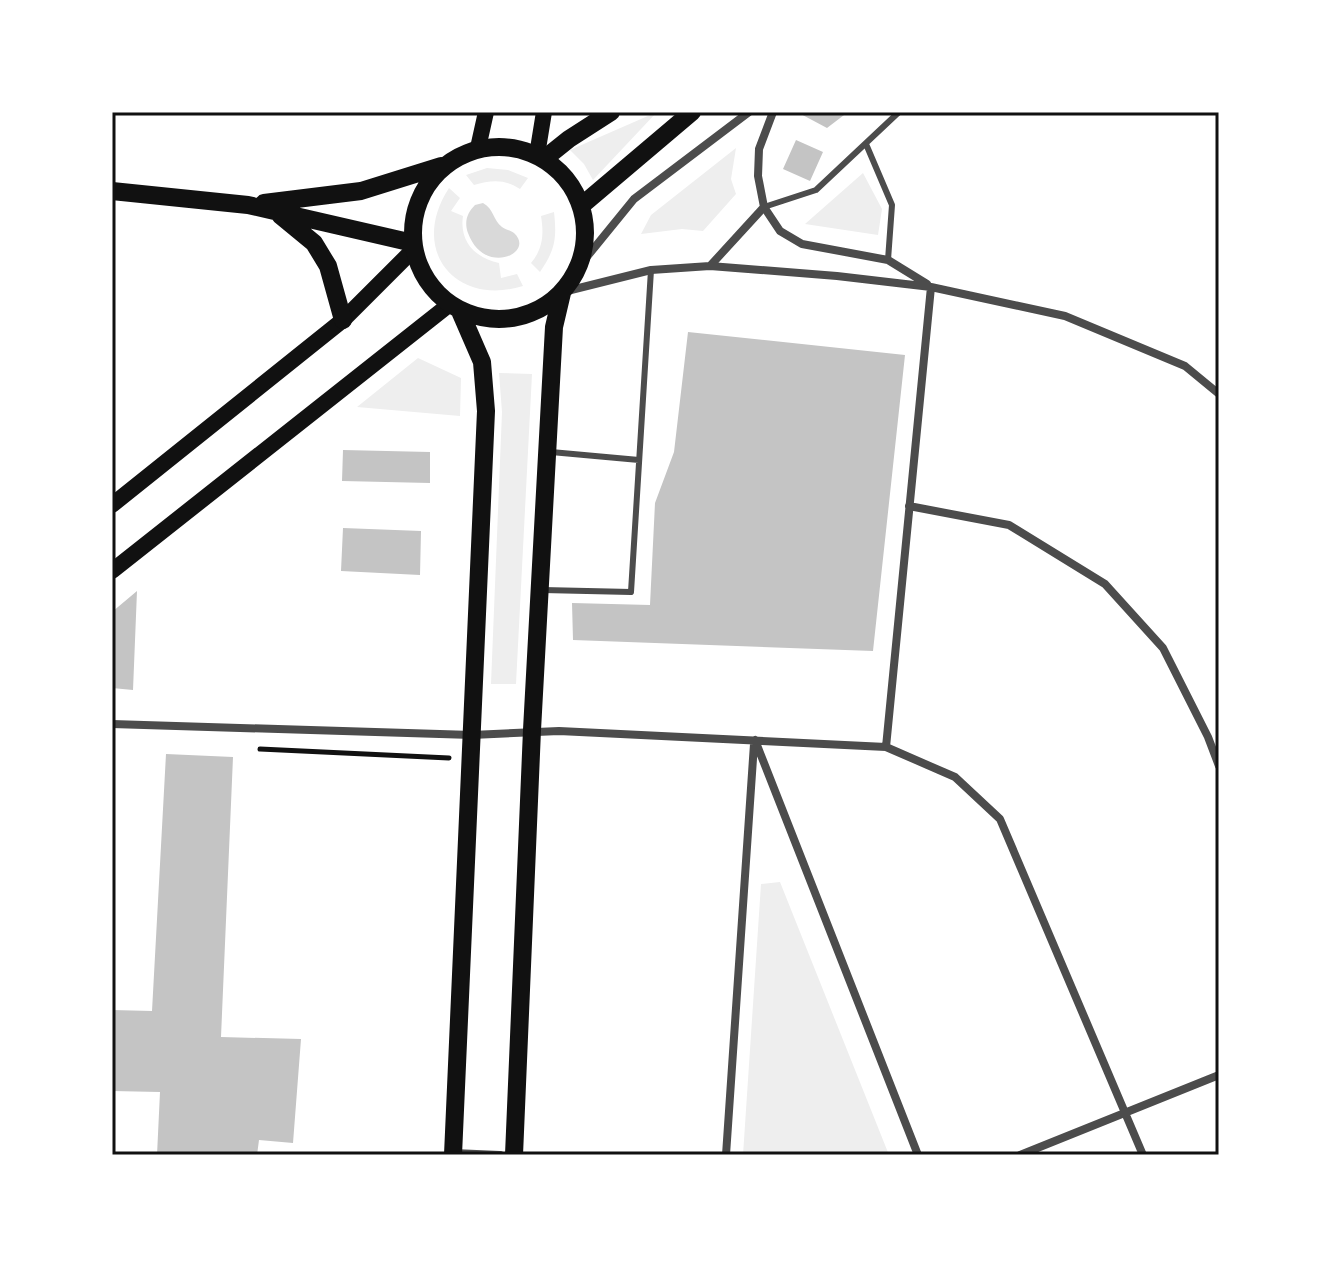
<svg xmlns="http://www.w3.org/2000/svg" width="1331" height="1267" viewBox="0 0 1331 1267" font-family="'Open Sans',sans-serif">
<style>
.green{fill:#eee}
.water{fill:#d9d9d9}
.building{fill:#c4c4c4}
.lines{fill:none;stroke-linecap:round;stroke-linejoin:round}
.path{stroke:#111;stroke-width:5}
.service{stroke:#4c4c4c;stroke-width:6}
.minor{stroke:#4c4c4c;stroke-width:8}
.secondary{stroke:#111;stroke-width:16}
.primary{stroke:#111;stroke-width:18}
.neatline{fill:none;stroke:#111;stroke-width:3}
</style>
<rect width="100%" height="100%" fill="#fff"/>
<path class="green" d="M 657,112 L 593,180 L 584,164 L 570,150 Z
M 736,148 L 731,179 L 736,194 L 703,231 L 682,229 L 641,234 L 651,215 Z
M 487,168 L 508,170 L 528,178 L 520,189 C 505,179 491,180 474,185 L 466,175 Z
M 863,173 L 882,209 L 878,235 L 805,224 Z
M 449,188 L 460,198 L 451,211 L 463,216 C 459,242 476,258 499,263 L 501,278 L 517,274 L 523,286 C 454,307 409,249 449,188 Z
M 554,212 C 557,239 555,250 540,272 L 531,263 C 543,249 544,234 541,216 Z
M 418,358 L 461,378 L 460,416 L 357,407 Z
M 499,373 L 532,374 L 516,684 L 491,684 L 502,412 Z
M 780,882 L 889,1155 L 743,1155 L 761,884 Z"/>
<path class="water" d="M 483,203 C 494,209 493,220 502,227 C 506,230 510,230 514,233 C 536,253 484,277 468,233 C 464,222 467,213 475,205 Z"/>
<path class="building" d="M 797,112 L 848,112 L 827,128 Z
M 796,140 L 823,152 L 810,181 L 783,169 Z
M 688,332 L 905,355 L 873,651 L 573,640 L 572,603 L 650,605 L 655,503 L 674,452 Z
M 343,450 L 430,452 L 430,483 L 342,481 Z
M 343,528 L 421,531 L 420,575 L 341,571 Z
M 137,591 L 133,690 L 112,688 L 112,612 Z
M 166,754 L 233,757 L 221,1037 L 301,1039 L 293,1143 L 259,1140 L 257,1155 L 157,1155 L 160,1092 L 112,1091 L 112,1010 L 152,1011 Z"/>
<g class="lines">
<path class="path" d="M 260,749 L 449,758"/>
<path class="service" d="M 866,144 L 892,205 L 888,260
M 764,207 L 816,190 L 899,112
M 551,452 L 639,460
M 543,590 L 631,592 L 651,270"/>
<path class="minor" d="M 773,112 L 759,149 L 758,176 L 764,207 L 780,231 L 802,244 L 888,260 L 927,284
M 710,266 L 764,207
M 577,269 L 634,199 L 749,112
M 563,292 L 651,270 L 710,266 L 837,276 L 931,287 L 1065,316 L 1185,366 L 1219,394
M 909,506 L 1009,525 L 1105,584 L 1163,648 L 1208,737 L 1219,766
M 112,724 L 472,735 L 559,731 L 886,747 L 955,777 L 1000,819 L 1143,1155
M 755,740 L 918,1155
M 886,747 L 931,287
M 453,1153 L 500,1155
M 726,1155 L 754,744
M 1020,1155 L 1219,1075"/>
<path class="secondary" d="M 478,148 L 486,112
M 537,155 L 544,112
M 112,505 L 343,320 L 414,249
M 112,571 L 450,304"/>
<path class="primary" d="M413 233a86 86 0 1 1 172 0a86 86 0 1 1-172 0Z
M 544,159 L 569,139 L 611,112
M 112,191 L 248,205 L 413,243
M 264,203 L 361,191 L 441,166
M 581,206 L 692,112
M 280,215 L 314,243 L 328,266 L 343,320
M 453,1155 L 486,411 L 482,362 L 459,309
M 514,1155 L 532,730 L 554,327 L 562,293"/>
</g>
<rect width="1331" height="1267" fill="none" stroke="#ffffff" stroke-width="228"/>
<rect x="114" y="114" width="1103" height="1039" class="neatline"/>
</svg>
